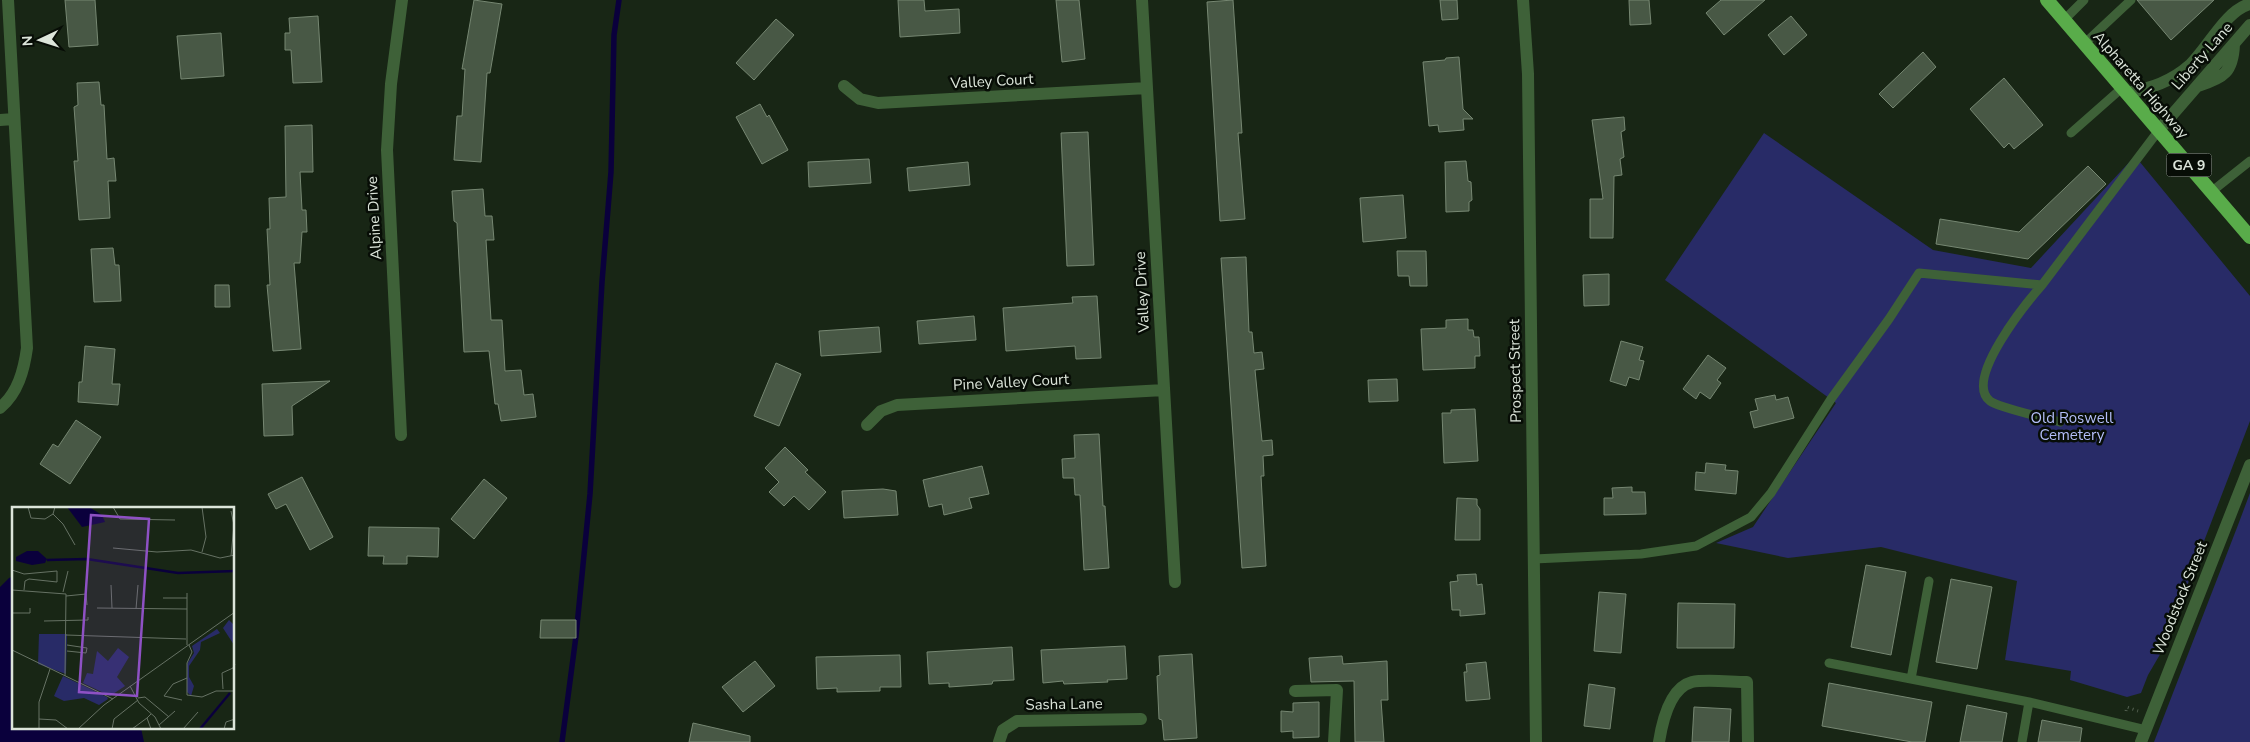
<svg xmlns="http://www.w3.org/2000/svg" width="2250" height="742" viewBox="0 0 2250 742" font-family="'Nunito Sans',sans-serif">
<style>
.green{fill:#282b67}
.water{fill:#0a003c}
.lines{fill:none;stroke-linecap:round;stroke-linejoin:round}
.stream{stroke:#0a003c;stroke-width:5.5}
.building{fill:#485845;stroke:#768772}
.path{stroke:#566353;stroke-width:3;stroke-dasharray:1 4;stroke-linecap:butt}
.service{stroke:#3e6138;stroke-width:9}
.minor{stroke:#3e6138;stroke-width:12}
.tertiary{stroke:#3e6138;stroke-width:12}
.trunk{stroke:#59ac4a;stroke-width:14}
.labels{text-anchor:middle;stroke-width:5;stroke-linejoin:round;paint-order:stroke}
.shield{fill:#070d06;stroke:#9ca49a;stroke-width:1}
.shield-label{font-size:14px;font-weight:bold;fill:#dce5da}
.street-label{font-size:15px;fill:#dce5da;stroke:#070d06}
.park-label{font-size:15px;fill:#b4bef9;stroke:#070d06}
.inset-river{fill:none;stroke:#0a003c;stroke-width:2.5}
.inset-road{fill:none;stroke:#667264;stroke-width:1}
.view{fill:#8e51c4;fill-opacity:0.15;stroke:#8e51c4;stroke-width:2.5}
.inset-edge{fill:none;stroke:#dce5da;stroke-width:2.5}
</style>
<rect width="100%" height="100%" fill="#182615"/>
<path class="green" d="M 1764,133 L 1933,250 L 2031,268 L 2135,156 L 2250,296 L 2250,421 L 2162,651 L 2148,675 L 2141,693 L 2127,697 L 2070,680 L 2071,671 L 2005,660 L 2017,581 L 1881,547 L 1788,558 L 1716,543 L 1753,527 L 1836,403 L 1665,280 Z
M 2250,493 L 2250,742 L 2154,742 L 2238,525 Z"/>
<path class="water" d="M 14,576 L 14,728 L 141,728 L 144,742 L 0,742 L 0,587 L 9,578 Z"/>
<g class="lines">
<path class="stream" d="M 562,742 L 576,636 L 590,494 L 602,282 L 611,172 L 614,35 L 619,0"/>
</g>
<path class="building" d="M 65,0 L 95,0 L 98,45 L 69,47 Z
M 474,0 L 502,4 L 490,73 L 487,73 L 481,162 L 454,160 L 457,116 L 462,116 L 465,69 L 462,69 Z
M 898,0 L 924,0 L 925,11 L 959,9 L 960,33 L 900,37 Z
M 1056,0 L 1079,0 L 1085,59 L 1062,62 Z
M 1233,0 L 1242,133 L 1238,133 L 1245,219 L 1220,221 L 1207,2 Z
M 1440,0 L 1457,0 L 1458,19 L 1442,20 Z
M 1629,0 L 1649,0 L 1651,24 L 1630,25 Z
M 1721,0 L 1765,0 L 1724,35 L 1706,13 Z
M 2137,0 L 2214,0 L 2171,40 Z
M 318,16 L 322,82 L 293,83 L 291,50 L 285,50 L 285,33 L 290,33 L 289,18 Z
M 1791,16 L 1807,35 L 1784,55 L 1768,35 Z
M 776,19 L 794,35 L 754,80 L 736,63 Z
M 221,33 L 224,76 L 181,79 L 177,36 Z
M 1923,52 L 1936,67 L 1893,108 L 1879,94 Z
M 1459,57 L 1463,109 L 1473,119 L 1463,119 L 1464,130 L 1439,132 L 1438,125 L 1429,126 L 1423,62 L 1445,60 L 1446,58 Z
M 2004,78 L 2043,125 L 2014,149 L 2009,143 L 2004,148 L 1970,109 Z
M 99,82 L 101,105 L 104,105 L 107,159 L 114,158 L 116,181 L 108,181 L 110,218 L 79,220 L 74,161 L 78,161 L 74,107 L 78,105 L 77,83 Z
M 760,104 L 767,117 L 769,115 L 788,150 L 762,164 L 736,117 Z
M 1624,117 L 1625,130 L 1621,132 L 1624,157 L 1620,159 L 1622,175 L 1614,176 L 1613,238 L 1590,238 L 1590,199 L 1603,199 L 1592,120 Z
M 312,125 L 313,172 L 300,172 L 302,210 L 306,210 L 307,232 L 302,232 L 300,263 L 294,263 L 301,349 L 273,351 L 267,285 L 270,285 L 267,229 L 270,229 L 269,198 L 286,197 L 285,126 Z
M 1088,132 L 1094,265 L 1067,266 L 1061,133 Z
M 869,159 L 871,183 L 809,187 L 808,162 Z
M 1466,161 L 1468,181 L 1471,182 L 1472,200 L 1469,202 L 1469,211 L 1446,212 L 1445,162 Z
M 968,162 L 970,185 L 909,191 L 907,168 Z
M 2088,166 L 2106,184 L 2028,259 L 1936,244 L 1940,219 L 2019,232 Z
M 483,189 L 485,216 L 492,216 L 494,240 L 486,240 L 491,320 L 502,320 L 505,371 L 521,370 L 524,395 L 533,394 L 536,417 L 501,421 L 498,404 L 495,404 L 489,351 L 464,352 L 457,223 L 454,221 L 452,191 Z
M 1403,195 L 1406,238 L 1363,242 L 1360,198 Z
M 113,248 L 115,265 L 119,265 L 121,301 L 94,302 L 91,249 Z
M 1397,251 L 1426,251 L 1427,286 L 1410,286 L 1409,276 L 1398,276 Z
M 1246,257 L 1249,332 L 1252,332 L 1254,353 L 1262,352 L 1264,369 L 1255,370 L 1262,441 L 1272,440 L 1273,455 L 1263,456 L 1264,476 L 1261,476 L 1266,566 L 1242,568 L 1221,258 Z
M 1609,274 L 1609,305 L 1584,306 L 1583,275 Z
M 215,285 L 229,285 L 230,307 L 215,307 Z
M 1097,296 L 1101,358 L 1076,359 L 1075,346 L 1006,351 L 1003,308 L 1073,303 L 1072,297 Z
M 974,316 L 976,340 L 919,344 L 917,321 Z
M 1468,319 L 1468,330 L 1473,330 L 1474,337 L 1479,337 L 1480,356 L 1475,356 L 1475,368 L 1423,370 L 1421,329 L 1446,328 L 1446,320 Z
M 879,327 L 881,352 L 821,356 L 819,331 Z
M 1621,341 L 1643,347 L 1639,360 L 1644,361 L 1639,380 L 1629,377 L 1626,386 L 1610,381 Z
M 85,346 L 115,349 L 112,384 L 120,384 L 118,405 L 78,402 L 79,382 L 82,382 Z
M 1708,355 L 1726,368 L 1717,380 L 1721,383 L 1710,399 L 1700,392 L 1696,399 L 1683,389 Z
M 776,363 L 801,374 L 779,426 L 754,416 Z
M 1397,379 L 1398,401 L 1369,402 L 1368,380 Z
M 330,381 L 292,406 L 293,435 L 264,436 L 262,384 Z
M 1775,395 L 1776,400 L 1788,397 L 1794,418 L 1754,428 L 1750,412 L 1758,410 L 1755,399 Z
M 1475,409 L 1478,461 L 1444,463 L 1442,413 L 1451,413 L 1451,410 Z
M 76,420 L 101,437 L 70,484 L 40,464 L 53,444 L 58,447 Z
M 1099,434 L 1103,506 L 1105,506 L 1109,568 L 1084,570 L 1080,495 L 1075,495 L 1074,478 L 1063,478 L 1062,459 L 1075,458 L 1074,435 Z
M 785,447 L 808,470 L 805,472 L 826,492 L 809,510 L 794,496 L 784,506 L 769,492 L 779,482 L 765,468 Z
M 1706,463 L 1726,465 L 1725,470 L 1738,471 L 1736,494 L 1695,490 L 1696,472 L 1705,473 Z
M 982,466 L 989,494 L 969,498 L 972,508 L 944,515 L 942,504 L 929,507 L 923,480 Z
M 302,477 L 333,537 L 310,550 L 286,504 L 276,509 L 268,494 Z
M 484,479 L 507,498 L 474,539 L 451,519 Z
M 1632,487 L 1632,492 L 1645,492 L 1646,514 L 1604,515 L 1604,498 L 1613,498 L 1612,488 Z
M 883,489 L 896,491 L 898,515 L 844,518 L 842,491 Z
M 1457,498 L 1477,499 L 1477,505 L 1480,509 L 1480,540 L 1455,540 Z
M 369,527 L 439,528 L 438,557 L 407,556 L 407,564 L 383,564 L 384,556 L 368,556 Z
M 1866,565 L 1906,572 L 1891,655 L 1851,647 Z
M 1476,574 L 1477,585 L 1482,584 L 1485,614 L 1460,616 L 1460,610 L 1452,610 L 1450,582 L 1458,581 L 1457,575 Z
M 1951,579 L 1992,587 L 1977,669 L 1936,662 Z
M 1599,592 L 1626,594 L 1621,653 L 1594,651 Z
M 1678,603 L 1735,604 L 1734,648 L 1677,648 Z
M 541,620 L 576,620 L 576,638 L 540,638 Z
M 1125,646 L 1127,679 L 1107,680 L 1108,682 L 1064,684 L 1063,681 L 1043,683 L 1041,650 Z
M 1012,647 L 1014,680 L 993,681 L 992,684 L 949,687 L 949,683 L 929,684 L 927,652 Z
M 1192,654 L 1197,738 L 1164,740 L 1162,720 L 1159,719 L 1157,676 L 1160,675 L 1159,656 Z
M 900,655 L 901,687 L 880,687 L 880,691 L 837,692 L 837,688 L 817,689 L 816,657 Z
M 1342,656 L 1343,664 L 1387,661 L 1388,700 L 1381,700 L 1384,742 L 1355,742 L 1354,681 L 1311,682 L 1309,658 Z
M 755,661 L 775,686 L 743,712 L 722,687 Z
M 1486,662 L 1490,699 L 1466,701 L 1464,672 L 1467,672 L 1466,664 Z
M 1829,683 L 1932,702 L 1925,742 L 1912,742 L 1822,726 Z
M 1589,684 L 1615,688 L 1610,729 L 1584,726 Z
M 1319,702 L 1319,737 L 1293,738 L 1293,731 L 1281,732 L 1281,711 L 1293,712 L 1293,703 Z
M 1967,705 L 2007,713 L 2002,742 L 1960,742 Z
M 1694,707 L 1731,709 L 1729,742 L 1692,742 Z
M 2042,720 L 2082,728 L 2080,742 L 2038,742 Z
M 693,723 L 750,736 L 750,742 L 689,742 Z"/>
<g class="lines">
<path class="path" d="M 2126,711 L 2127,707 L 2138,711"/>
<path class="service" d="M 2064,20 L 2084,0
M 2084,44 L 2131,0
M 2071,133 L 2122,88
M 2211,192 L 2250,161
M 2042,285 C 2027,302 1963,380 1990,401 C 1999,408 2046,418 2060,422
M 1534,559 L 1641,554 L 1696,546 L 1751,517 L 1771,493 L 1831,399 L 1889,319 L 1919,273 L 2042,285 L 2159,130
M 1829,663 L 2029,702 L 2146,730
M 1911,679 L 1929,581
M 2022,742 L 2029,702"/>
<path class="minor" d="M 1142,0 L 1175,582
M 1523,0 L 1528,74 L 1536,742
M 844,86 L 860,99 L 878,103 L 1147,88
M 2198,86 C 2224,78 2233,72 2234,44
M 2127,93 C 2151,88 2171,82 2190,65 C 2208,48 2226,10 2250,4
M 0,120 L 14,119
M 2159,130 L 2250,25
M 0,408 C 18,393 24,370 27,348 L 8,0
M 867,425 L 881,411 L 897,405 L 1164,390
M 401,435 L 387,150 L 391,84 L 402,0
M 1295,691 L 1337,690 L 1334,742
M 999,742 L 1003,730 L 1017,721 L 1141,719
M 1659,742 C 1662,723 1669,688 1692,682 C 1705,679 1732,682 1747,682 L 1748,742"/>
<path class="tertiary" d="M 2141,742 L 2250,465"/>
<path class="trunk" d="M 2047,0 L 2250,237"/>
</g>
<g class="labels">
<rect class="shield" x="2166.5" y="153.5" width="45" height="23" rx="4"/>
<g class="shield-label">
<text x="2189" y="170">GA 9</text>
</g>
<g class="street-label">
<text transform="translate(2202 56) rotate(-49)" y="5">Liberty Lane</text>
<text transform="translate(992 81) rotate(-3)" y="5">Valley Court</text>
<text transform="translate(2141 85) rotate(49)" y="5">Alpharetta Highway</text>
<text transform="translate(374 218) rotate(-93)" y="5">Alpine Drive</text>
<text transform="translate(1142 292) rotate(-93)" y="5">Valley Drive</text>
<text transform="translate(1515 371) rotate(-91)" y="5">Prospect Street</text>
<text transform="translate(1011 382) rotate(-3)" y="5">Pine Valley Court</text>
<text transform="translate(2180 598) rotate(-68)" y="5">Woodstock Street</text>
<text transform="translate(1064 704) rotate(-1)" y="5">Sasha Lane</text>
</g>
<g class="park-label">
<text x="2072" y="423">Old Roswell<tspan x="2072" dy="17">Cemetery</tspan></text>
</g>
</g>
<g transform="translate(12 507)">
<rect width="222" height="222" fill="#182615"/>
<path d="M 217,113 L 222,118 L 222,138 L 211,121 ZM 205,122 L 208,126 L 189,135 L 188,143 L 177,159 L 177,170 L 182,179 L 179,189 L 175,185 L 175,157 L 182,146 L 180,139 ZM 27,127 L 55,127 L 54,167 L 26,157 ZM 106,141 L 117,150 L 105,170 L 113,179 L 98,189 L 71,176 L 75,166 L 81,167 L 85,144 L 96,154 ZM 51,169 L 95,190 L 96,192 L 87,198 L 72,191 L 52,194 L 42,189 Z" fill="#282b67"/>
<path d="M 55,0 L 77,0 L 90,8 L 93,15 L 70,20 ZM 15,44 L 26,44 L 35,52 L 33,56 L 20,58 L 4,54 L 4,50 Z" fill="#0a003c"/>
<path class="inset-river" d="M 35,53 L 75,52 L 166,66 L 223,64M 188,222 L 218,186"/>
<path class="inset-road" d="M 16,0 L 19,11 L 33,12 L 41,7 L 43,0M 101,0 L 108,12 L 163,13M 41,7 L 51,17 L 63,38M 101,41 L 145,45 L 179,43 L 208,51 L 223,48M 190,45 L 194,30 L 190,0M 219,49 L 222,18 L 219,4M 0,63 L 12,67 L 45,64 L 45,75 L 17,72 L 13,74 L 12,83M 99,78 L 100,101M 0,83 L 54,87 L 53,169M 51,85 L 56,64M 54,89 L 74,87 L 75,98M 151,91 L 175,91M 85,101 L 175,102M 124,102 L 126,78M 0,106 L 18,106 L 18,101M 32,114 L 76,113 L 76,110M 54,128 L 174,132M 55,138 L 75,141 L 74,146 L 55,144M 175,138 L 175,86M 177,138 L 180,145 L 175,156 L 175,188 L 190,190 L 204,184 L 223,184M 0,143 L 101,192M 118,179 L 127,196 L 143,210 L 149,222M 211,182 L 210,166 L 221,161 L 223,157M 126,191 L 133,190 L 157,210M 170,193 L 152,189 L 161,177 L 175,171M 27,212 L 44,213 L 56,222M 147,218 L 163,204M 27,222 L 27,195 L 38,162M 66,222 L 92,198 L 223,105M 100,222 L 102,212 L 126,193M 120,222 L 135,211M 139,222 L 135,211 L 139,207M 171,222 L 186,205M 212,222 L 214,215 L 223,212"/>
<path class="view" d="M 79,8 L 137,12 L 125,189 L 67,185 Z"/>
<rect width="222" height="222" class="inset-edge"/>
</g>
<g transform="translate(40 40) rotate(266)" stroke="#070d06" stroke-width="4" paint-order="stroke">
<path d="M0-4L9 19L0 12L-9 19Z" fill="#dce5da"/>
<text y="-8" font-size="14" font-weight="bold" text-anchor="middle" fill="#dce5da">N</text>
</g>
</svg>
